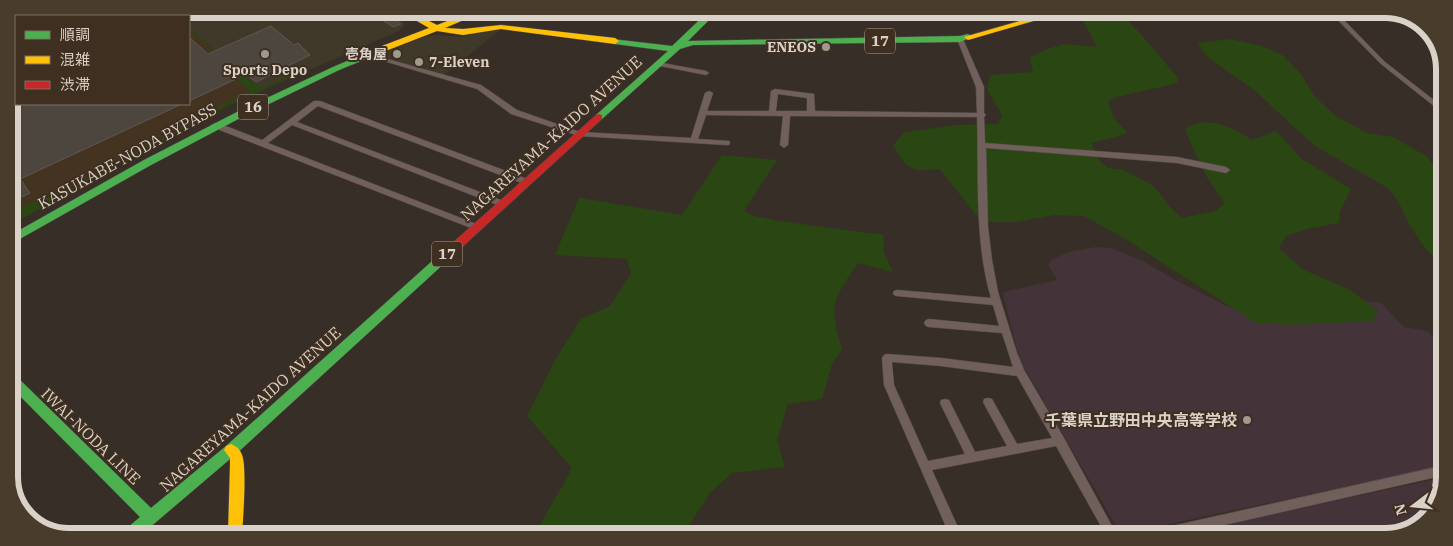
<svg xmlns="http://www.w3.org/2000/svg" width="1453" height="546" viewBox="0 0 1453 546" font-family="'IBM Plex Serif','Noto Sans JP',serif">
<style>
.commercial{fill:#403828}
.built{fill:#453321}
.education{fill:#443339}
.green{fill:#2a4612}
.building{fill:#4c463f;stroke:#5f5851}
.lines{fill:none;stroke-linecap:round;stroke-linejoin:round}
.street-casing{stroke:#534c46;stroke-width:1}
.fast-casing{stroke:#534c46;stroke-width:1}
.slow-casing{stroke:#534c46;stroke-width:1}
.jam-casing{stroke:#534c46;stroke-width:1}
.street{fill:#705f5b;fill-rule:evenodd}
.fast{fill:#4caf50;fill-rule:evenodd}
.slow{fill:#ffc107;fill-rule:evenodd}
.jam{fill:#c62828;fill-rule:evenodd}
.poi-dot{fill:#a19890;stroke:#3e2f20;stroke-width:2}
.labels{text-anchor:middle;stroke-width:4;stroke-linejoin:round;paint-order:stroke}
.far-poi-label{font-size:14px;font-weight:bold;fill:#dad1c8;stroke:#3e2f20;text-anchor:end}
.shield{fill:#3e2f20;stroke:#aba096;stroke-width:1}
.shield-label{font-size:15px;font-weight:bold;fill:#dad1c8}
.street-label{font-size:16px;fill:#dad1c8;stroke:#3e2f20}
.poi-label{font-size:16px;font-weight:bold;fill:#dad1c8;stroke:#3e2f20;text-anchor:end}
.rim{fill:none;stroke:#dad1c8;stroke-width:6}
</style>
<rect width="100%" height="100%" fill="#372f27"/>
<path class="commercial" d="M 167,9 L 386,10 L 404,21 L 404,26 L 399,31 L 261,91 L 189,28 L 189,16 L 175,16 Z
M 500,30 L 443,76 L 376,56 L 424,37 L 437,35 L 462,37 L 486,31 Z"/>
<path class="built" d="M 111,9 L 167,9 L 175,16 L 95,16 Z
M 189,28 L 261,91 L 206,116 L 198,115 L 193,118 L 199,122 L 110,169 L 9,226 L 9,64 L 16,60 L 16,104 L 189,104 Z"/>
<path class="education" d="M 1096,247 L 1111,248 L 1143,261 L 1175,280 L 1227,306 L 1260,310 L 1319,298 L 1375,302 L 1380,302 L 1404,327 L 1428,331 L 1432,336 L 1442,354 L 1441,466 L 1127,533 L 1118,529 L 1020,361 L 1003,295 L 1004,292 L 1057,280 L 1048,265 L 1051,260 L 1069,252 Z
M 1441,478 L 1441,497 L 1418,527 L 1385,537 L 1167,537 Z"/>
<path class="green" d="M 1099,11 L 1116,11 L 1121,13 L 1145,39 L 1177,77 L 1178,83 L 1116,97 L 1108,102 L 1114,118 L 1127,132 L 1120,136 L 1091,143 L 1099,160 L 1108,168 L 1124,170 L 1154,186 L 1169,206 L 1182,218 L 1216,211 L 1224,203 L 1205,174 L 1185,130 C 1205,113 1233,128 1252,140 L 1276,131 L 1302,159 L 1351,189 L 1340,211 L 1339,223 L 1307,229 L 1286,236 L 1279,248 L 1302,269 L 1350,290 L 1378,311 L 1373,321 L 1290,325 L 1256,323 L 1127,240 L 1084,216 L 1054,215 L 1016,222 L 992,222 L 976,215 L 940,169 C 913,172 907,171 893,145 L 905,132 L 957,125 L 998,124 L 1002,115 L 987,89 L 990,75 L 1033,72 L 1030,60 L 1031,57 L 1047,49 L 1065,44 L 1097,47 L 1084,22 L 1086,16 Z
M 189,28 L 253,84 L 256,84 L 261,88 L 293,74 L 294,75 L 206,116 L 201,115 L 251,91 L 237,80 L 240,78 L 236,72 L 189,30 Z
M 1230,39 L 1262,46 L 1284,56 L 1300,73 L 1315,97 L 1336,116 L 1367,133 L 1393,137 L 1426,156 L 1443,174 L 1443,194 L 1441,197 L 1443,199 L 1443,266 L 1425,248 L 1409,224 L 1398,201 L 1388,188 L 1315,146 L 1254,90 L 1206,56 L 1198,43 Z
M 197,121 L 199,122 L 110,169 L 9,226 L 9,217 L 15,214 L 14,211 L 63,188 L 68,190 L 133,153 Z
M 722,155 L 777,160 L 744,211 L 754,216 L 780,221 L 883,235 L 884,253 L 893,272 L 858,263 C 833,300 828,305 842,349 L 832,364 L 822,399 L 788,404 L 777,440 L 785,467 L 732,473 L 710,493 L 682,536 L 608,535 L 607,527 L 599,525 L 596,535 L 536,535 L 536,531 L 563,485 L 572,468 L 527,416 L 555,360 L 581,319 L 610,306 L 631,274 L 627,259 L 555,255 L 579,198 L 682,215 Z"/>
<path class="building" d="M 366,9 L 394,10 L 386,13 L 401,24 L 393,27 Z
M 271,26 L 294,45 L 298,43 L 310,55 L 256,82 L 237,66 L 236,79 L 189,101 L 189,37 L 208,54 Z
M 16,80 L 16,104 L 182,104 L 20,179 L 30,193 L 9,203 L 9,83 Z"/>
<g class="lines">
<defs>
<path id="street" d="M 1330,12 L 1336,12 L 1385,62 L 1444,108 L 1444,114 L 1381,64 Z
M 960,37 L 963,39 L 984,87 L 984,113 L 986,115 L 984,117 L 985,143 L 1177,157 L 1226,167 L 1230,170 L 1226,173 L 1177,163 L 986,148 L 988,227 L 992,260 L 998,292 L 1017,353 L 1024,370 L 1064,438 L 1118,537 L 1107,537 L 1056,446 L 932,470 L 962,536 L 950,536 L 884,385 L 882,358 L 884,355 L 887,354 L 941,358 L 1013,367 L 1002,333 L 929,327 L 926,326 L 924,323 L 926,320 L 929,319 L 999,326 L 993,305 L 897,296 L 894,295 L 893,293 L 894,291 L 897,290 L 991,298 C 974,240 979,176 977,117 L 790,116 L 788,145 L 784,148 L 780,145 L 783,116 L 706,115 L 698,139 L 729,141 L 730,143 L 729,145 L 726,145 L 579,136 L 511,114 L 477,89 L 364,55 L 367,53 L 369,54 L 481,85 L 517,110 L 580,132 L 691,138 L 705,93 L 709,91 L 713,93 L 707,111 L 769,111 L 771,91 L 775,89 L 814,94 L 815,111 L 977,113 L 976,87 L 957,39 ZM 778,94 L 807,98 L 807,111 L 776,111 ZM 892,362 L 941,366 L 1017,376 L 1052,438 L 1017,444 L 992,399 L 988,398 L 984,399 L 983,402 L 1007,446 L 975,452 L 949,400 L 945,399 L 941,400 L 940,403 L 965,454 L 928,461 L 894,385 Z
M 657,62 L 706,71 L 709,73 L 706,75 L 655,65 L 654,64 Z
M 314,101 L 320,101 L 530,180 L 531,182 L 530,184 L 524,184 L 318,106 L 297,122 L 506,202 L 507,204 L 503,207 L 500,206 L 292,125 L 268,143 L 479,225 L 480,227 L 476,230 L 212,127 L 211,125 L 215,123 L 218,123 L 262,140 Z
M 1441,466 L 1441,476 L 1171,537 L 1140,537 L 1141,533 L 1145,532 Z"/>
<path id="fast" d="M 99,9 L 109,9 L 95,16 L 85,16 Z
M 710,10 L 719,10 L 688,41 L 960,36 L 968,34 L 972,37 L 960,42 L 693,45 L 680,49 L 602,119 L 596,119 L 596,115 L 668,51 L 615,44 L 612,43 L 612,39 L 672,46 Z
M 385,45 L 388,46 L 388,50 L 339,70 L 244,116 L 151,165 L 9,245 L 9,236 L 144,160 L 237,112 L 333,67 Z
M 16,53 L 16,60 L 11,61 L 14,54 Z
M 444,253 L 450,257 L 448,260 L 236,454 L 142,534 L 124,534 L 126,529 L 140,517 L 9,385 L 9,372 L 13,373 L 151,508 L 226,446 L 440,254 Z"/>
<path id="slow" d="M 398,10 L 407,10 L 437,25 L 476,10 L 487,10 L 445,28 L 463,29 L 501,25 L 615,38 L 619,41 L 615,44 L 501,29 L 463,35 L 437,31 L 388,50 L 382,50 L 382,46 L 429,28 Z
M 1054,11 L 1068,11 L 968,40 L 964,37 Z
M 231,444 C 236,446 240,449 242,455 C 247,467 243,519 242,534 L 228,534 L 230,464 L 230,458 L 224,450 L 226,446 Z"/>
<path id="jam" d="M 599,114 L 602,115 L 602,119 L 448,260 L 440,260 L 438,257 L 440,254 L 596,115 Z"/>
</defs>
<use href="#street" class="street-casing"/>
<use href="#fast" class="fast-casing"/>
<use href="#slow" class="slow-casing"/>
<use href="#jam" class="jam-casing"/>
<use href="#street" class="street"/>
<use href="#fast" class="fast"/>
<use href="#slow" class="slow"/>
<use href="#jam" class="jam"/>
</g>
<g class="poi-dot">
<circle cx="826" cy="47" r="5"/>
<circle cx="265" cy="54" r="5"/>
<circle cx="397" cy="54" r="5"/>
<circle cx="419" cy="62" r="5"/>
<circle cx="1247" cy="420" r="5"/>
</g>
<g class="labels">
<g class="far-poi-label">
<text x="816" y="52">ENEOS</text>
<text x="387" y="59">壱角屋</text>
<text x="429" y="67" text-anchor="start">7-Eleven</text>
<text x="265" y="75" text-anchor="middle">Sports Depo</text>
</g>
<g class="shield">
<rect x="865" y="28.5" width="30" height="25" rx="4"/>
<rect x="238" y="94.5" width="30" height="25" rx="4"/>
<rect x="432" y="241.5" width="30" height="25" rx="4"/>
</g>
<g class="shield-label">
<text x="880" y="46">17</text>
<text x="253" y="112">16</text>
<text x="447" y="259">17</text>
</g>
<g class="street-label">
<text transform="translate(551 138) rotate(-42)" y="6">NAGAREYAMA-KAIDO AVENUE</text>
<text transform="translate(127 156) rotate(-29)" y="6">KASUKABE-NODA BYPASS</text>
<text transform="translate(250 409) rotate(-42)" y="6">NAGAREYAMA-KAIDO AVENUE</text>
<text transform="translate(91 436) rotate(44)" y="6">IWAI-NODA LINE</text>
</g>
<g class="poi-label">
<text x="1237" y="426">千葉県立野田中央高等学校</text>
</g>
</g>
<path d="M0 0H1453V546H0ZM69 18H1385A51 51 0 0 1 1436 69V477A51 51 0 0 1 1385 528H69A51 51 0 0 1 18 477V69A51 51 0 0 1 69 18Z" fill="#4a3c2d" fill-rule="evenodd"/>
<path class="rim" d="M69 18H1385A51 51 0 0 1 1436 69V477A51 51 0 0 1 1385 528H69A51 51 0 0 1 18 477V69A51 51 0 0 1 69 18Z"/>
<rect x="15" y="15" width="175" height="90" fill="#3e2f20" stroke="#7c7063"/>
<rect x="25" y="31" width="25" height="8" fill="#4caf50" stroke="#7c7063"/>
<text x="60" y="40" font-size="15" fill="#dad1c8">順調</text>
<rect x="25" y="56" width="25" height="8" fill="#ffc107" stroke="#7c7063"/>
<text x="60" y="65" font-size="15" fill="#dad1c8">混雑</text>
<rect x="25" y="81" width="25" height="8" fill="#c62828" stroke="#7c7063"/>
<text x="60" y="90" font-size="15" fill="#dad1c8">渋滞</text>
<g transform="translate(1413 506) rotate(254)" stroke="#3e2f20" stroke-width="4" paint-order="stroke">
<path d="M0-4L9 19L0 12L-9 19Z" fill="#dad1c8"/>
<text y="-8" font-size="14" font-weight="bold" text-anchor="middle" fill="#dad1c8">N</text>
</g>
</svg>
